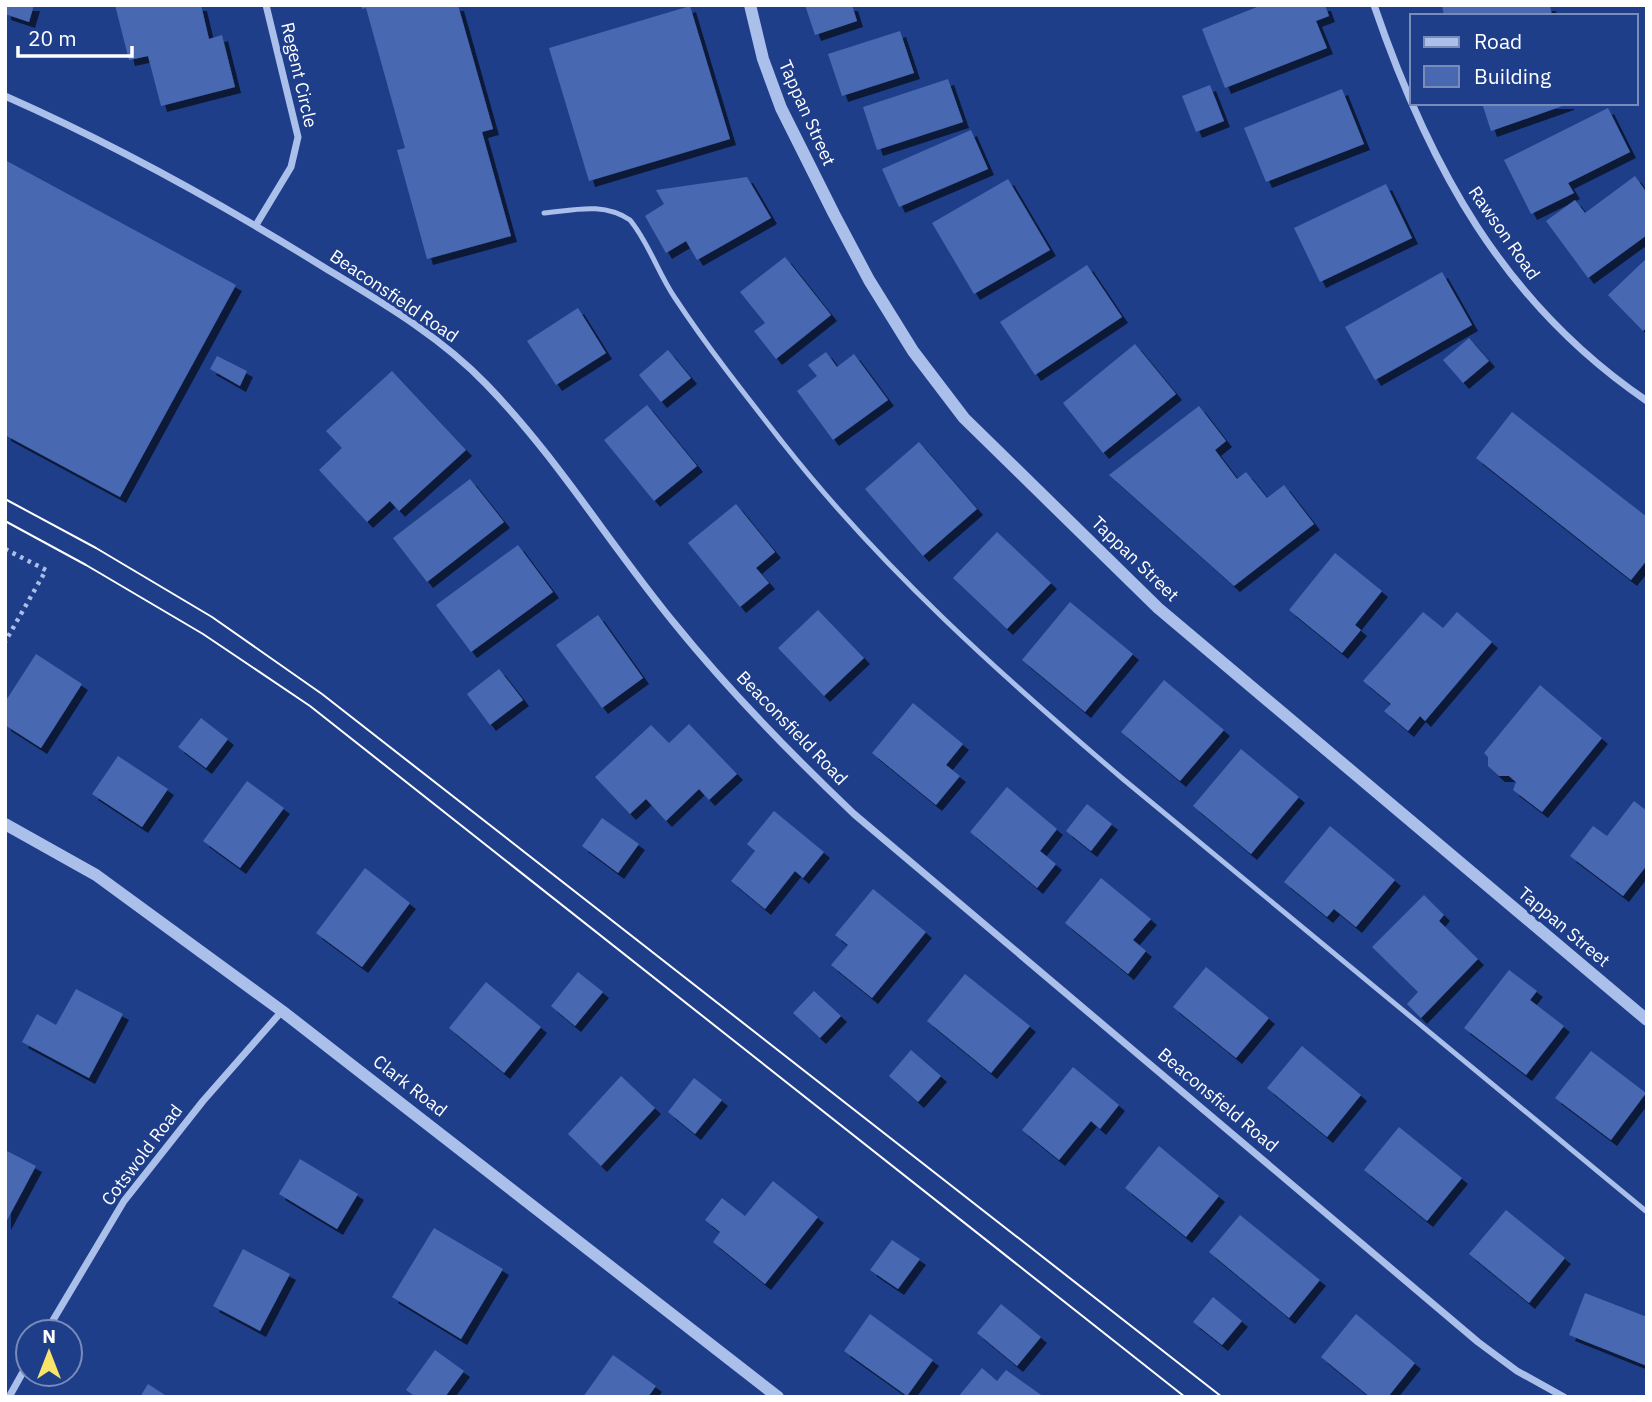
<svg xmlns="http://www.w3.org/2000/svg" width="1652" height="1402" viewBox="0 0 1652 1402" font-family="'IBM Plex Sans',sans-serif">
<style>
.building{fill:#4868b2;filter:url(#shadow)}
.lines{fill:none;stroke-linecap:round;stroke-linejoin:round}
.path{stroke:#abbfeb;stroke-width:4.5;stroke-dasharray:3.5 5;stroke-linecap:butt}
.service{stroke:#abbfeb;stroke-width:5}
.minor{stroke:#abbfeb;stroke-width:7}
.tertiary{stroke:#abbfeb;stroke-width:12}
.tram{stroke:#fff;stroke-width:2}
.labels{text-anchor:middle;stroke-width:6;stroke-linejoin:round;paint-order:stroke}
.street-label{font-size:18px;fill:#fff;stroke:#1f3e8a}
</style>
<defs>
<filter id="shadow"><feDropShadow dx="6" dy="6" stdDeviation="0" flood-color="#0009"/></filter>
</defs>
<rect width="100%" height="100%" fill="#1f3e8a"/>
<path class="building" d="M 5,5 L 34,5 L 29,22 L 5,14 Z
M 115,5 L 201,5 L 209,39 L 222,35 L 235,87 L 161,106 L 148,56 L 129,60 Z
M 361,5 L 458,5 L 493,129 L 482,132 L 511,236 L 427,259 L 397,150 L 405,148 L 366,8 L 362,9 Z
M 805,5 L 852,5 L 857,21 L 815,35 Z
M 1262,5 L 1325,5 L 1329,16 L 1316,21 L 1327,48 L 1225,88 L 1202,29 Z
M 1442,5 L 1550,5 L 1552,16 L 1444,16 Z
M 690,6 L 730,139 L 589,181 L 549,48 Z
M 900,31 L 914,73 L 842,96 L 828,54 Z
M 948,79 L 963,122 L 877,150 L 863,107 Z
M 1210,85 L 1224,121 L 1196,132 L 1182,96 Z
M 1342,89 L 1364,144 L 1266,182 L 1244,128 Z
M 1482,103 L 1568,103 L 1568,104 L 1491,131 Z
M 1608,108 L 1630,152 L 1568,183 L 1574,193 L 1531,214 L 1504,160 Z
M 971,130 L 988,169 L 899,207 L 882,169 Z
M 5,160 L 236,285 L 120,497 L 5,435 Z
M 1635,176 L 1647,193 L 1647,235 L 1588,278 L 1546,221 L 1575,200 L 1585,213 Z
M 747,177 L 771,218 L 697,260 L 686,241 L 666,253 L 645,216 L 664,204 L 656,190 Z
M 1008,179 L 1050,250 L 974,294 L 932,223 Z
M 1386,184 L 1412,238 L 1320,282 L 1294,228 Z
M 785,257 L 831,315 L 776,359 L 754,331 L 765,323 L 740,292 Z
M 1647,258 L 1647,327 L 1643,331 L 1608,295 Z
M 1087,265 L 1122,317 L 1035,375 L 1000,322 Z
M 1442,272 L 1472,325 L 1375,380 L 1345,327 Z
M 578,308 L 606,353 L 556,385 L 527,341 Z
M 1469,338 L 1489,361 L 1463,383 L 1443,360 Z
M 1135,344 L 1176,394 L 1103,453 L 1063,403 Z
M 668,350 L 691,378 L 661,402 L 639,375 Z
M 826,352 L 837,367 L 854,354 L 888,400 L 833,440 L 797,391 L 817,376 L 808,365 Z
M 217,356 L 247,371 L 240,386 L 210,369 Z
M 392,371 L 466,450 L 399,511 L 390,501 L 367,522 L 319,470 L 342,448 L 326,431 Z
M 647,405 L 697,466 L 654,501 L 604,440 Z
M 1199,406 L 1226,441 L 1215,450 L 1237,479 L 1246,472 L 1267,498 L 1284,485 L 1314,524 L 1234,586 L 1109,475 Z
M 1512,412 L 1647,517 L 1647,560 L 1631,580 L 1476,458 Z
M 919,442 L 977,509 L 923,556 L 865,489 Z
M 470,479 L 504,522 L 427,582 L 393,538 Z
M 736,504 L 775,552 L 756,568 L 769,583 L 740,607 L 688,543 Z
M 997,532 L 1051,583 L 1007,629 L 953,578 Z
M 518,545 L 553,592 L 471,652 L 436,605 Z
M 1335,553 L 1382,591 L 1355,625 L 1361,630 L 1342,653 L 1289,610 Z
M 1070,602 L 1133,654 L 1085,712 L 1022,660 Z
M 818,610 L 864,658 L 824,696 L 778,648 Z
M 1423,612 L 1443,628 L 1457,612 L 1492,642 L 1425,721 L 1420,716 L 1408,731 L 1384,711 L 1391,704 L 1363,681 Z
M 598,615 L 643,678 L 602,708 L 556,645 Z
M 36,654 L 82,684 L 41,748 L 5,725 L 5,702 Z
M 499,669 L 523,700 L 490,725 L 467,694 Z
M 1164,680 L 1224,730 L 1180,781 L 1121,732 Z
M 1540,685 L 1602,738 L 1542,812 L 1513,790 L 1516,782 L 1509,776 L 1499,776 L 1488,766 L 1488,757 L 1484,753 Z
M 913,703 L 963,744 L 946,765 L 960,776 L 936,805 L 872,753 Z
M 201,718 L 228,739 L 206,768 L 178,747 Z
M 689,724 L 737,774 L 709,800 L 699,789 L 666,821 L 646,799 L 630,814 L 595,777 L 651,725 L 669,743 Z
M 1241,749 L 1299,797 L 1251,854 L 1193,806 Z
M 118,756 L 168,789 L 142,827 L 92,794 Z
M 247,781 L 284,808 L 240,868 L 203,841 Z
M 1007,787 L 1057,829 L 1040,851 L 1056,864 L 1037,888 L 970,832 Z
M 1634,801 L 1647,811 L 1647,865 L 1623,896 L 1570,856 L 1593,826 L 1607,836 Z
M 1087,804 L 1112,824 L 1091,851 L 1066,831 Z
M 774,811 L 824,852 L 803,878 L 795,871 L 765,909 L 731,881 L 755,851 L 747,844 Z
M 602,818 L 639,844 L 618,873 L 582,846 Z
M 1330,826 L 1395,880 L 1356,927 L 1334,909 L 1327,917 L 1284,882 Z
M 365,868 L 410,903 L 362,967 L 316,933 Z
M 1101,878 L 1151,919 L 1133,940 L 1146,951 L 1128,974 L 1065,923 Z
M 873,889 L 926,932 L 872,998 L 831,965 L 848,945 L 835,935 Z
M 1424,895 L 1444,915 L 1439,921 L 1478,959 L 1421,1018 L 1407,1004 L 1418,992 L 1372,947 Z
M 1206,967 L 1269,1018 L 1236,1058 L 1173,1007 Z
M 1509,970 L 1537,991 L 1530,1000 L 1564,1026 L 1526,1075 L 1464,1028 Z
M 578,972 L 603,992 L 575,1026 L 551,1006 Z
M 965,974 L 1030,1026 L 991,1073 L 927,1021 Z
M 486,982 L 541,1027 L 504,1073 L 449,1028 Z
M 76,989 L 123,1014 L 89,1078 L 22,1042 L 37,1014 L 56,1025 Z
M 814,991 L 841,1016 L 820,1038 L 793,1013 Z
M 1302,1046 L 1361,1095 L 1327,1137 L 1267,1088 Z
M 911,1050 L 941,1076 L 918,1102 L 889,1076 Z
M 1591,1051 L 1646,1093 L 1611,1140 L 1555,1098 Z
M 1073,1067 L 1119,1105 L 1100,1129 L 1091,1121 L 1059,1160 L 1022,1130 Z
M 621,1076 L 655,1108 L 601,1166 L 568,1134 Z
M 694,1078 L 722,1100 L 695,1134 L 668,1112 Z
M 1399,1127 L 1462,1178 L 1427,1221 L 1364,1170 Z
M 1159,1146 L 1219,1196 L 1186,1237 L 1125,1188 Z
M 5,1150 L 36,1166 L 5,1224 Z
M 300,1159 L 358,1194 L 337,1229 L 279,1194 Z
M 773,1181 L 818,1217 L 765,1284 L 713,1242 L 720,1232 L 705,1220 L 722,1198 L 745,1216 Z
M 1506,1210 L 1565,1258 L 1529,1303 L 1469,1254 Z
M 1240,1215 L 1320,1280 L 1289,1318 L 1209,1252 Z
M 434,1228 L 503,1269 L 461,1339 L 392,1297 Z
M 892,1240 L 920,1259 L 898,1289 L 870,1270 Z
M 243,1249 L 290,1274 L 260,1331 L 213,1306 Z
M 1585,1293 L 1647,1317 L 1647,1366 L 1569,1335 Z
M 1213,1297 L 1242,1321 L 1222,1345 L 1193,1322 Z
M 1001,1304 L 1041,1337 L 1017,1366 L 977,1333 Z
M 870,1314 L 933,1360 L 907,1396 L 844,1351 Z
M 1356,1314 L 1415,1363 L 1388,1397 L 1370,1397 L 1321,1357 Z
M 435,1350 L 464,1371 L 445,1397 L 416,1397 L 406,1390 Z
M 613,1355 L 656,1386 L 648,1397 L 583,1397 Z
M 982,1368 L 997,1381 L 1006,1370 L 1044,1397 L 958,1397 Z
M 148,1384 L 168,1397 L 140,1397 Z"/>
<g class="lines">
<path class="path" d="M 5,549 L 46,570 L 5,642"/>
<path class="service" d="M 544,213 C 575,210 603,202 630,220 C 649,243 658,273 675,298 C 708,348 746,396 783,443 C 882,569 1001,675 1123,779 L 1647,1212"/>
<path class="minor" d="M 1374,5 C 1429,166 1503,303 1647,401
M 5,96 C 116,145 222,204 325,268 C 381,302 440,336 486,384 C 557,457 610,545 675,624 C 730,692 791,754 854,814 L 1478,1342 L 1517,1371 L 1564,1397
M 256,225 L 291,167 L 298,137 L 266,5
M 46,1332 L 124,1201 L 203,1101 L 282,1011
M 9,1397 L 28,1363"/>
<path class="tertiary" d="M 750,5 L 763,59 L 781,108 L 834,214 L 869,280 L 913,351 L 964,418 L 1158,608 L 1647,1020
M 5,824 L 96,875 L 282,1011 L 778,1397"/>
<path class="tram" d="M 5,499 L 96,548 L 212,617 L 322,694 L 1222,1397
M 5,521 L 86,565 L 203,634 L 310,706 L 1185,1397"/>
</g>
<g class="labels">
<g class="street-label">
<text transform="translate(299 75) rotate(77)" y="6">Regent Circle</text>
<text transform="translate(807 113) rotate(66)" y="6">Tappan Street</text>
<text transform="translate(1504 233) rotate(55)" y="6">Rawson Road</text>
<text transform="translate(394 296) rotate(34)" y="6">Beaconsfield Road</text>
<text transform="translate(1135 559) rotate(44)" y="6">Tappan Street</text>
<text transform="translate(792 728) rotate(46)" y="6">Beaconsfield Road</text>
<text transform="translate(1564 927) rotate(40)" y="6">Tappan Street</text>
<text transform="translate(410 1086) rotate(38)" y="6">Clark Road</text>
<text transform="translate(1218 1100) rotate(40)" y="6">Beaconsfield Road</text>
<text transform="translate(142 1155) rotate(-53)" y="6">Cotswold Road</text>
</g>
</g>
<rect width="1652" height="1402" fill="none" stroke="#ffffff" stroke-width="14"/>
<rect x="1410" y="14" width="228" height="91" fill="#1f3e8a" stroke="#798bb9" stroke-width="2"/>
<rect x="1424" y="37" width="35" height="10" fill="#abbfeb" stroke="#798bb9" stroke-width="2"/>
<text x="1474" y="49" font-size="21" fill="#ffffff">Road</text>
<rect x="1424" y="66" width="35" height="21" fill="#4868b2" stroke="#798bb9" stroke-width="2"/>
<text x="1474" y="84" font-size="21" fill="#ffffff">Building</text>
<g transform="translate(49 1353)"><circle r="33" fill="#1f3e8a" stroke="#798bb9" stroke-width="2"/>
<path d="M0-5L12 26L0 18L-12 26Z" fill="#f9e46a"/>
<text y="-10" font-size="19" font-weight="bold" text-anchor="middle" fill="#ffffff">N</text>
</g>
<path d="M18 46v10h114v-10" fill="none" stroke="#ffffff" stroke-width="3.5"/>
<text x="28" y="46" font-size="21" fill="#ffffff" stroke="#1f3e8a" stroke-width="5" paint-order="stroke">20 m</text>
</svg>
